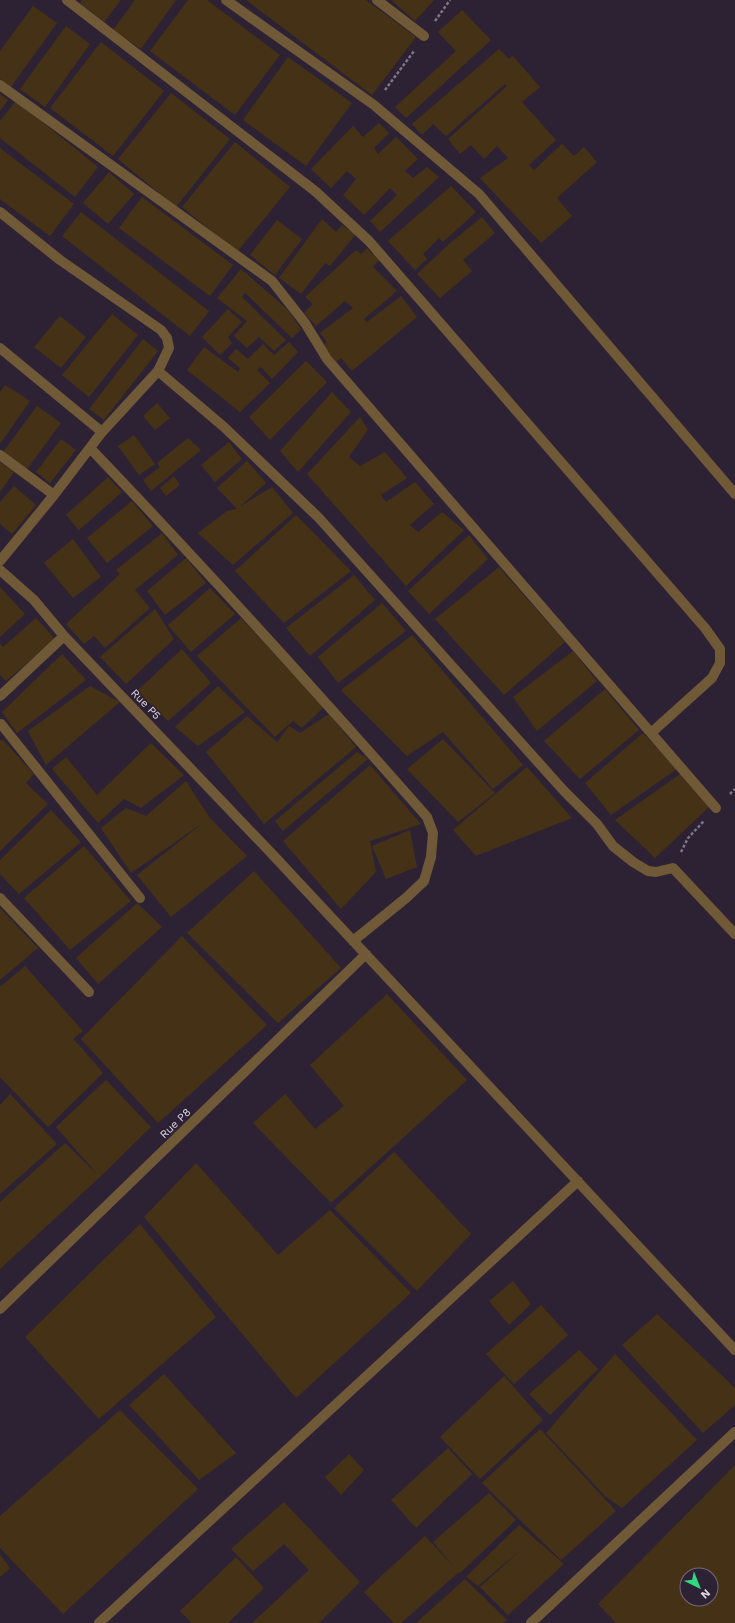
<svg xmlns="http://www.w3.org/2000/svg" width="735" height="1623" viewBox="0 0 735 1623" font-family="'Work Sans',sans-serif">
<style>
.building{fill:#453216;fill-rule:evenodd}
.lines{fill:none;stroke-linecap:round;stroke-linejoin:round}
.path{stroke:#7e7685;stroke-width:2.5;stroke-dasharray:3 2;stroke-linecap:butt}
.minor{stroke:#705937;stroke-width:10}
.labels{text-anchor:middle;stroke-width:3;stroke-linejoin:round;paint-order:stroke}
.street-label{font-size:11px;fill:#dbd5e1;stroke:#2c2234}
</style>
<rect width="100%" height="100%" fill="#2c2234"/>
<path class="building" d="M 82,0 L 121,0 L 104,22 L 80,3 Z
M 135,0 L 176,0 L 141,49 L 113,30 Z
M 188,0 L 207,0 L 280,55 L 235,115 L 150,51 Z
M 246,0 L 366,0 L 416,37 L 372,95 Z
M 391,0 L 434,0 L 415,21 Z
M 33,6 L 57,23 L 11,87 L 0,79 L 0,51 Z
M 462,10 L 491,40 L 406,118 L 395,107 L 456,51 L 438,32 Z
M 66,26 L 90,44 L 45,107 L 20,89 Z
M 101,42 L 164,91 L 113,156 L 50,108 Z
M 499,49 L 509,59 L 513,56 L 540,87 L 522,102 L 556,140 L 529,165 L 534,170 L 562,144 L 574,156 L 584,147 L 597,162 L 557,198 L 572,216 L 541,243 L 480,178 L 508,158 L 497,146 L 484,159 L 471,145 L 460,154 L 448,139 L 507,86 L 505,84 L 446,136 L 433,124 L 422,135 L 412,124 Z
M 288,57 L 352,103 L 306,166 L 243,120 Z
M 171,93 L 230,139 L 176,207 L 118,159 Z
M 0,94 L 8,100 L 0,111 Z
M 16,101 L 98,167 L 75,197 L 0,138 L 0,121 Z
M 379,123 L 389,133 L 374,148 L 378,154 L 396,137 L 418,159 L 405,171 L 413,178 L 427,167 L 439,177 L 380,232 L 370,221 L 397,195 L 390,188 L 364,215 L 343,195 L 356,179 L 347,171 L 331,188 L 311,169 L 353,126 L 363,137 Z
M 235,142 L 290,187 L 237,252 L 182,207 Z
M 0,148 L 74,204 L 50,236 L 0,199 Z
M 109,172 L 134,194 L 108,224 L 83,203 Z
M 451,186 L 476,212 L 443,242 L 439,238 L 423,254 L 427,259 L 415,270 L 388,241 Z
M 142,197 L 233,265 L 210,296 L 119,228 Z
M 81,212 L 209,311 L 190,336 L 62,236 Z
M 482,217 L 495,233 L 463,260 L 472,271 L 440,298 L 417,274 L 449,244 Z
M 322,219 L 336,232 L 342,225 L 349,230 L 351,229 L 356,234 L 330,266 L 325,263 L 301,294 L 279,278 Z
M 277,220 L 302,239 L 275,275 L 250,255 Z
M 367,248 L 372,254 L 374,253 L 381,258 L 373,267 L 397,291 L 364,319 L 367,322 L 401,296 L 417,317 L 352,371 L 341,358 L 336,362 L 322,347 L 327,342 L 320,333 L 353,308 L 345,301 L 316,326 L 304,313 L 313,304 L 305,297 L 356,250 L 361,254 Z
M 241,269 L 287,309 L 301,329 L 292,338 L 245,293 L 242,297 L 286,340 L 274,351 L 259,337 L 247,348 L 234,336 L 247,321 L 217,298 Z
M 228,309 L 242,322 L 228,337 L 232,343 L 220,355 L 202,337 Z
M 112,314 L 138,335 L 89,397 L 62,375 Z
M 60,316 L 86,337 L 61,368 L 34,347 Z
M 143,339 L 158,351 L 104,420 L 89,409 Z
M 289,342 L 298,352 L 272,379 L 261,367 L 257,370 L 270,383 L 240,412 L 187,370 L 204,347 L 238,372 L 240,368 L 228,358 L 236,349 L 248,359 L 263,344 L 274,355 Z
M 306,361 L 327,382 L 270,440 L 249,417 Z
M 5,385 L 30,401 L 0,444 L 0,392 Z
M 332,392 L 351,412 L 298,472 L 280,451 Z
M 157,403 L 170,418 L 155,430 L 143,416 Z
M 37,406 L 61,423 L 27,469 L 3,452 Z
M 360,417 L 368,430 L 349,457 L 360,466 L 385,452 L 407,478 L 381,495 L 386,502 L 415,482 L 434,504 L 410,525 L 418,532 L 442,512 L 464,530 L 406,586 L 307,474 Z
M 134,435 L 155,464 L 139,475 L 118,446 Z
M 188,438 L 201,450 L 151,491 L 143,480 L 160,467 L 157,463 Z
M 61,439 L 76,450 L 50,483 L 36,472 Z
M 229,442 L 242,459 L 215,482 L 201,465 Z
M 247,461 L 266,483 L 237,509 L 217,488 Z
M 0,462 L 14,472 L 0,492 Z
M 174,476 L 180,485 L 166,496 L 160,488 Z
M 108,477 L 122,492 L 79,530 L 66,515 Z
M 14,486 L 36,505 L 12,534 L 0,524 L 0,502 Z
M 272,487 L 293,513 L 233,565 L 198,533 L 227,511 L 236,509 Z
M 132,501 L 153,526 L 107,563 L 87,538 Z
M 296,515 L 351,571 L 284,623 L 235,571 Z
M 162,533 L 178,555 L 135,590 L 150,608 L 105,648 L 94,636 L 84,644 L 66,624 L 120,574 L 116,570 Z
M 469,535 L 488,559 L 429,614 L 408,591 Z
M 73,539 L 101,577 L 73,598 L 44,563 Z
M 186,558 L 206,583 L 165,615 L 147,591 Z
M 499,567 L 565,642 L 504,695 L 435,619 Z
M 354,575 L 375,600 L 310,656 L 286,628 Z
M 0,587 L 25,614 L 0,637 Z
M 210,588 L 235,614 L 191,652 L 168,625 Z
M 382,603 L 406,631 L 338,683 L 318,657 Z
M 155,609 L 174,639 L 126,684 L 100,657 Z
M 36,618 L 55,639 L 6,681 L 0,675 L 0,643 L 3,647 Z
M 241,618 L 324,707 L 302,728 L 293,721 L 275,737 L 197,656 Z
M 412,635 L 523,765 L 493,789 L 443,732 L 407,756 L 341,690 Z
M 182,649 L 211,683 L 168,721 L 137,691 Z
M 573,651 L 597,681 L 537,731 L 513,697 Z
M 62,654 L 86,680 L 17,733 L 2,712 Z
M 90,686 L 120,702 L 46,765 L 28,731 Z
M 218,686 L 245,712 L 198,746 L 175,727 Z
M 605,689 L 639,730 L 580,779 L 544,741 Z
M 329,714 L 356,747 L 264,824 L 206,752 L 247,716 L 277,742 L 289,726 L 300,733 Z
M 643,733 L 677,769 L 611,815 L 585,783 Z
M 2,739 L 34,774 L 26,783 L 48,804 L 0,851 L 0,741 Z
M 443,739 L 495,793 L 458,822 L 407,769 Z
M 151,743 L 184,775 L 141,808 L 124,799 L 98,823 L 52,769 L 66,757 L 97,795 Z
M 357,752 L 368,759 L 283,831 L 275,821 Z
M 370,765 L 421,824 L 370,841 L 376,872 L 341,909 L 283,841 Z
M 527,767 L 572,818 L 476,856 L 453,830 Z
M 680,774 L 709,807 L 655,858 L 615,820 Z
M 186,781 L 210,818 L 247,856 L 171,917 L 137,875 L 204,822 L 131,873 L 101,828 L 126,808 L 146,816 Z
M 51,810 L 81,842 L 19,894 L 0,874 L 0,860 Z
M 410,830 L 417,867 L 386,879 L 372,846 Z
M 84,846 L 131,901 L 70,950 L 24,898 Z
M 254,871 L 341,968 L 278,1023 L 187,933 Z
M 137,903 L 162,927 L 98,984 L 76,958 Z
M 0,908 L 38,948 L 0,980 Z
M 182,936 L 267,1025 L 158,1123 L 81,1039 Z
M 25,966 L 83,1031 L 73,1039 L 80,1046 L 103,1073 L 48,1127 L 0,1077 L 0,987 Z
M 387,994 L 467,1080 L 331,1203 L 253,1123 L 285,1094 L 315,1129 L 344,1106 L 310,1065 Z
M 106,1080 L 151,1127 L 100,1177 L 0,1269 L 0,1202 L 65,1143 L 98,1175 L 56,1127 Z
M 10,1094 L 57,1144 L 0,1194 L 0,1105 Z
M 394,1152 L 471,1234 L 417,1291 L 334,1208 Z
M 196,1163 L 278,1255 L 330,1210 L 411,1293 L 296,1398 L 144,1217 Z
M 140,1224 L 216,1317 L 99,1419 L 25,1337 Z
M 513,1281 L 531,1304 L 509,1325 L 489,1301 Z
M 541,1305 L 568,1335 L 514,1384 L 486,1354 Z
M 657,1314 L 735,1388 L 735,1405 L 703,1433 L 622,1345 Z
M 579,1350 L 598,1369 L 550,1415 L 529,1394 Z
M 615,1354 L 697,1440 L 622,1508 L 606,1497 L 546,1433 Z
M 164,1374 L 236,1453 L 199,1480 L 129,1405 Z
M 504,1376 L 543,1420 L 480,1479 L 440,1437 Z
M 120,1410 L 198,1489 L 63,1614 L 0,1548 L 0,1516 Z
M 540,1429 L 616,1511 L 561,1560 L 482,1483 Z
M 448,1448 L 472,1474 L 416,1528 L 391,1500 Z
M 349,1454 L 364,1470 L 341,1495 L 325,1477 Z
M 735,1465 L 735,1623 L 616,1623 L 598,1604 ZM 687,1575 L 711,1575 L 711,1599 L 687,1599 Z
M 489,1493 L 516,1520 L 460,1573 L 459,1572 L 401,1623 L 394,1623 L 364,1592 L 425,1536 L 454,1567 L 433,1542 Z
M 284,1502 L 360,1582 L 319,1623 L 252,1623 L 309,1570 L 284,1544 L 253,1571 L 231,1549 Z
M 519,1525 L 564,1564 L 508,1615 L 480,1587 L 524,1547 L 478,1586 L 466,1577 Z
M 0,1554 L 10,1568 L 0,1577 Z
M 236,1557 L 264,1588 L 228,1623 L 192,1623 L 180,1611 Z
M 465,1579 L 507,1620 L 503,1623 L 416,1623 Z"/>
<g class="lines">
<path class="path" d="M 435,21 L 450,0
M 385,90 L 414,51
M 730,794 L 735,789
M 681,852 L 688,838 L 704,821"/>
<path class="minor" d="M 67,0 L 315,191 L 369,241 L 705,628 L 720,649 L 720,663 L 712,678 L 651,733
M 226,0 L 374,105 L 479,194 L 735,494
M 377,0 L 424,36
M 0,85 L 272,281 L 305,323 L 327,359 L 716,808
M 0,212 L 60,260 L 161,330 L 167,338 L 169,348 L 158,371 L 102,432 L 54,495 L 0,561
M 0,348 L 102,432
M 158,371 L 224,427 L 319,518 L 564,791 L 597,824 L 613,846 L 633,862 L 648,871 L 656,872 L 673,868 L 735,934
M 90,448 C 205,568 317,692 427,817 L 433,833 L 431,857 L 424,881 L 406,898 L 353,941
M 0,455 L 54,495
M 0,570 L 34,600 L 64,636 L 273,855 L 735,1350
M 0,696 L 64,636
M 1,724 L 140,898
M 0,898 L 89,992
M 0,1309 L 366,954
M 99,1623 L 578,1181
M 531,1623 L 735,1432"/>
</g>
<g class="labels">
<g class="street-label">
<text transform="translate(146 704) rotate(46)" y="4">Rue P5</text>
<text transform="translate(175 1123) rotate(-44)" y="4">Rue P8</text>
</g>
</g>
<g transform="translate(699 1587) rotate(137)"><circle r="19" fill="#2c2234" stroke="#726a79"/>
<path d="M0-3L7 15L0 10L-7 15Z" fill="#31d882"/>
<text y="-6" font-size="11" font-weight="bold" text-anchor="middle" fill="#dbd5e1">N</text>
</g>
</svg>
